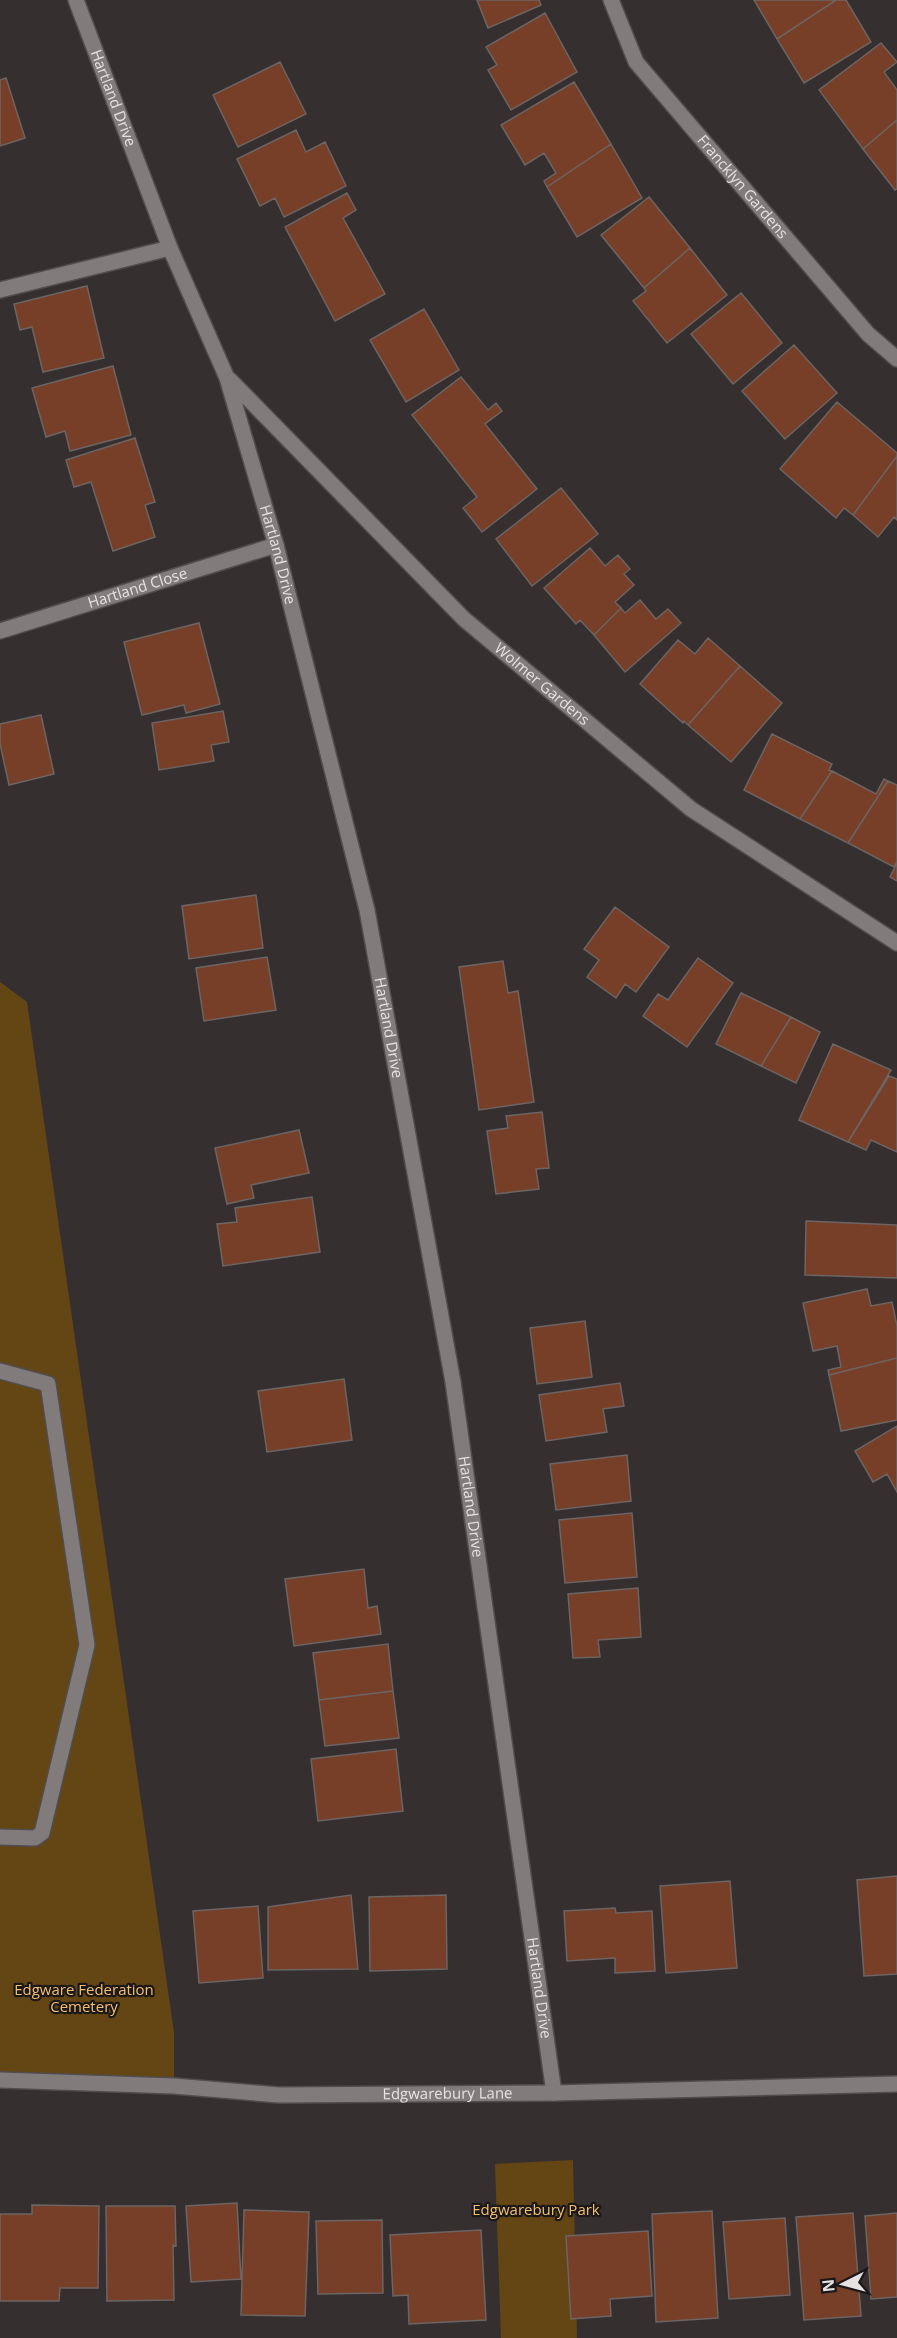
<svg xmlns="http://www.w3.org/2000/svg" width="897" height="2338" viewBox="0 0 897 2338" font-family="'Open Sans',sans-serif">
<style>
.green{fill:#644614}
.building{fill:#773e28;stroke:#6c6563;stroke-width:1.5}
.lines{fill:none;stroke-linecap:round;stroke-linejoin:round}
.lane-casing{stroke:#514c4d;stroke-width:18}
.street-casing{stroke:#514c4d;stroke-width:18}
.lane{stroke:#827b7c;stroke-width:15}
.street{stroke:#827b7c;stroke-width:15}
.labels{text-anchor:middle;stroke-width:4.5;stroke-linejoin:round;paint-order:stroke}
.street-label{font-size:15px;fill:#e6e2e2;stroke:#1b1819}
.park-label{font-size:15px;fill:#f5bf6e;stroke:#1b1819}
</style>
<rect width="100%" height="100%" fill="#362f30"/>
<path class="green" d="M 0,982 L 27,1002 L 174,2033 L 174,2086 L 0,2080 Z
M 573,2160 L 577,2338 L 501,2338 L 495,2164 Z"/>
<path class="building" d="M 477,0 L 539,0 L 541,5 L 488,28 Z
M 754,0 L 836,0 L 777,39 Z
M 836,0 L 846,0 L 871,42 L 804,83 L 777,39 Z
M 545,13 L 577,72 L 511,110 L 488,70 L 497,65 L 486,47 Z
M 881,43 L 897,62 L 884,72 L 897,90 L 897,120 L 863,149 L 819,90 Z
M 280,62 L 306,114 L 238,147 L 213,95 Z
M 6,78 L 25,138 L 0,146 L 0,80 Z
M 574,82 L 611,144 L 547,187 L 544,181 L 556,173 L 544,153 L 525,165 L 501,125 Z
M 897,120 L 897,189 L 895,190 L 863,149 Z
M 296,130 L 306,152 L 325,142 L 346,186 L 284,217 L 275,198 L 260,206 L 237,159 Z
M 611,144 L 642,198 L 577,237 L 547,187 Z
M 347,193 L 356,210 L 343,218 L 385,294 L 335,321 L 285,227 Z
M 649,197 L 690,248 L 644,288 L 601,235 Z
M 690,248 L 727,295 L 667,343 L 633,301 L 646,291 L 644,288 Z
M 87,286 L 104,358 L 43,372 L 32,327 L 20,330 L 14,304 Z
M 741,293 L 782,343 L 733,384 L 691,334 Z
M 424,309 L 459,370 L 406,402 L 370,340 Z
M 794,345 L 837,393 L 785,439 L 742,391 Z
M 113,366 L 131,435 L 70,451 L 65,431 L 46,437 L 32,388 Z
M 461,377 L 488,410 L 496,403 L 502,411 L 485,424 L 537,489 L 482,532 L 463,508 L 477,497 L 412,415 Z
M 837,402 L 897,453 L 897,456 L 853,515 L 844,508 L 836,518 L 780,469 Z
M 135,438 L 155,502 L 145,505 L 155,537 L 113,551 L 91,482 L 74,487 L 66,460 Z
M 897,456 L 897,520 L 894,517 L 878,537 L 853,515 Z
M 561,488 L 598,534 L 532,586 L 496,539 Z
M 590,548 L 605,566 L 618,555 L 630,569 L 624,574 L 634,585 L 615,602 L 621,608 L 594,635 L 580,620 L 576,624 L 544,588 Z
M 640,600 L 656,619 L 668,609 L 681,623 L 625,672 L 594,635 L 621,608 L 625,613 Z
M 199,623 L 220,704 L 186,713 L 184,705 L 142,715 L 124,642 Z
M 708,638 L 740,666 L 688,725 L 684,721 L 683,723 L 640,684 L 678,640 L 695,654 Z
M 740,666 L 782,703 L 731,762 L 688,725 Z
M 223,711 L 229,742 L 211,745 L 214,761 L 159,770 L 152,723 Z
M 41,715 L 54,774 L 9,785 L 0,744 L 0,724 Z
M 772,734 L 832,764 L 829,770 L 832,771 L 800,819 L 744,790 Z
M 832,771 L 876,794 L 884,779 L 888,781 L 848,843 L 800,819 Z
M 888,781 L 897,785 L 897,861 L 894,867 L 848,843 Z
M 897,863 L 897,881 L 890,877 Z
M 256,895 L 263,948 L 189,959 L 182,906 Z
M 615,907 L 669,947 L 636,992 L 625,984 L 616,998 L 587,977 L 599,960 L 584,949 Z
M 267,957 L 276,1010 L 204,1021 L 196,968 Z
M 698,958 L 733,983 L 687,1047 L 643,1016 L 658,994 L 668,1000 Z
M 503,961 L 508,993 L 518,991 L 534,1102 L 479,1110 L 459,967 Z
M 741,993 L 791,1017 L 761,1066 L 716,1044 Z
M 791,1017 L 820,1032 L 796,1083 L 761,1066 Z
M 833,1044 L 891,1070 L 848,1142 L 799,1120 Z
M 889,1076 L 897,1079 L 897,1152 L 871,1140 L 866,1150 L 848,1142 Z
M 542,1112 L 549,1168 L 536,1169 L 539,1189 L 496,1194 L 487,1131 L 508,1128 L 506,1116 Z
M 299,1130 L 309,1173 L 251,1185 L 254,1198 L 227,1204 L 215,1148 Z
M 312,1197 L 320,1252 L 223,1266 L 217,1224 L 237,1222 L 235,1208 Z
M 806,1221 L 897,1225 L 897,1278 L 805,1275 Z
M 867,1289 L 871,1306 L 892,1302 L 897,1326 L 897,1358 L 829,1375 L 828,1370 L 841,1367 L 837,1346 L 813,1351 L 803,1303 Z
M 585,1321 L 592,1377 L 537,1384 L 530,1328 Z
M 897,1358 L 897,1420 L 841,1431 L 829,1375 Z
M 344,1379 L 352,1440 L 267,1452 L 258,1391 Z
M 620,1383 L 624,1406 L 603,1409 L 607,1432 L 546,1441 L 539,1395 Z
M 897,1426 L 897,1492 L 887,1474 L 873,1482 L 855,1451 Z
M 627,1455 L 631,1501 L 556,1510 L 550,1464 Z
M 632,1513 L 637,1577 L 565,1583 L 559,1520 Z
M 364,1569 L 368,1608 L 377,1606 L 381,1634 L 294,1646 L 285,1579 Z
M 638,1588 L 641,1637 L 598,1640 L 600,1657 L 573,1658 L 568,1594 Z
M 388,1644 L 393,1691 L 319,1700 L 313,1653 Z
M 393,1691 L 399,1738 L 325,1746 L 319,1700 Z
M 396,1749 L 403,1811 L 318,1821 L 311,1759 Z
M 897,1876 L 897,1974 L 864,1976 L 857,1880 Z
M 730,1881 L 737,1968 L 666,1973 L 660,1886 Z
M 351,1895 L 358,1969 L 268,1970 L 268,1907 Z
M 446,1895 L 447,1969 L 370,1971 L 369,1897 Z
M 258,1906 L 263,1978 L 199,1983 L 193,1911 Z
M 615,1908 L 616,1913 L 652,1911 L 655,1971 L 615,1973 L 615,1958 L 567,1961 L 564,1911 Z
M 237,2203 L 241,2279 L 191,2282 L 186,2206 Z
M 32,2205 L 99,2206 L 98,2288 L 60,2288 L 59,2301 L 0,2301 L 0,2214 L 32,2214 Z
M 106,2206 L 175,2206 L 176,2246 L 173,2245 L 174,2300 L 107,2301 Z
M 244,2210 L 309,2212 L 305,2316 L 241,2315 Z
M 712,2211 L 718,2318 L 656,2322 L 652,2214 Z
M 853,2213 L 861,2316 L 804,2320 L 796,2217 Z
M 897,2213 L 897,2297 L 871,2299 L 865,2216 Z
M 785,2218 L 790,2295 L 729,2299 L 723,2222 Z
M 382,2220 L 383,2293 L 318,2294 L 316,2221 Z
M 481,2230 L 486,2320 L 409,2324 L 408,2295 L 393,2296 L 390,2235 Z
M 648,2231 L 652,2296 L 610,2299 L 611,2316 L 571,2319 L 566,2236 Z"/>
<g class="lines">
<defs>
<path id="lane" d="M 0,290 L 170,248
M 0,1371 L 48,1384 L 87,1645 L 42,1833 L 35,1838 L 0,1837"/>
<g id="street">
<path id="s1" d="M 76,0 L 170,248 L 227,378 L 276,545 L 367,910 L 453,1382 L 554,2093"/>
<path id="s2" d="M 611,0 L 636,62 L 868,334 L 897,359"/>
<path id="s3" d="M 230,380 L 464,619 L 691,809 L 897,943"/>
<path id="s4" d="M 0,631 L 276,545"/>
<path id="s5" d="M 0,2080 L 174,2086 L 279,2095 L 554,2093 L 897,2084"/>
</g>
</defs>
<use href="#lane" class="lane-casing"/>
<use href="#street" class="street-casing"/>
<use href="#lane" class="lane"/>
<use href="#street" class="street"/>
</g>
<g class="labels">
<g class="street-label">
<text dy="5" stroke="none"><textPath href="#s1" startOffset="105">Hartland Drive</textPath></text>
<text dy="5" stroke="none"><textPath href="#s2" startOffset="231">Francklyn Gardens</textPath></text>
<text dy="5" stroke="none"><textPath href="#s1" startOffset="591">Hartland Drive</textPath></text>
<text dy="5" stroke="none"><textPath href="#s4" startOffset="144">Hartland Close</textPath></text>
<text dy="5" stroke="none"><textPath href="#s3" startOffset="436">Wolmer Gardens</textPath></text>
<text dy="5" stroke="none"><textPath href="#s1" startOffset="1077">Hartland Drive</textPath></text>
<text dy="5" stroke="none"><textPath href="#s1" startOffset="1563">Hartland Drive</textPath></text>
<text dy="5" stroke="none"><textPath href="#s1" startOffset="2049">Hartland Drive</textPath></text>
<text dy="5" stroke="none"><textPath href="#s5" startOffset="448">Edgwarebury Lane</textPath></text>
</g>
<g class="park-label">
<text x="84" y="1995">Edgware Federation<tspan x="84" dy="17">Cemetery</tspan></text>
<text x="536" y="2215">Edgwarebury Park</text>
</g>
</g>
<g transform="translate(843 2284) rotate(264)" stroke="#1b1819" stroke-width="4.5" paint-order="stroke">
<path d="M0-4.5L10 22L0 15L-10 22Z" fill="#e6e2e2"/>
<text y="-9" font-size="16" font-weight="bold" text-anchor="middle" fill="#e6e2e2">N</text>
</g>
</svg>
